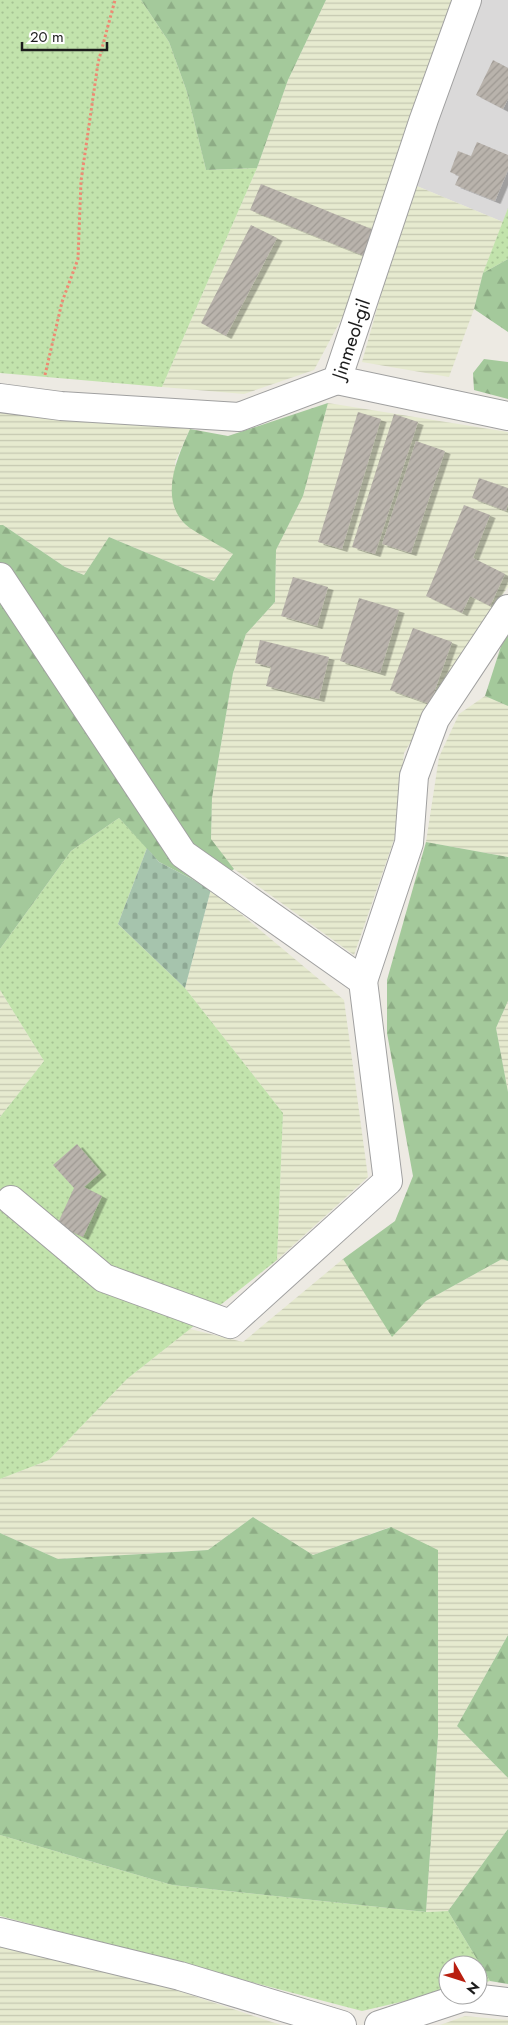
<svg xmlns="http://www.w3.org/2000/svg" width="508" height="2025" viewBox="0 0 508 2025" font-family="Jost,sans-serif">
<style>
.residential{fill:#dad9d9}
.farmland{fill:url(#farmland-rules)}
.grass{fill:url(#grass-dots)}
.forest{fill:url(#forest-firs)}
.cemetery{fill:url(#cemetery-stones)}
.building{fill:url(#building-hatch);filter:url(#shadow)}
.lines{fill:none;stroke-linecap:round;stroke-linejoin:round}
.minor-casing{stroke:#a0a0a0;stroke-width:30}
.path{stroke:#ee8a73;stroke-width:3;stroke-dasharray:2.5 2.5;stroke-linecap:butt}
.minor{stroke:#fff;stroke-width:28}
.labels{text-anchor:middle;stroke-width:5;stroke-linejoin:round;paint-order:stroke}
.street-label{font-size:19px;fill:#1c1c1c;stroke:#fff}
</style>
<defs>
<pattern id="farmland-rules" width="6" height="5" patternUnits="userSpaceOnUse" patternTransform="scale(1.25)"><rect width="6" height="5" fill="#e6eacf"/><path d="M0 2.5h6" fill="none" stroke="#c5c8b1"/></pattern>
<pattern id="grass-dots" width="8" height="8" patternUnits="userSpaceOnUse" patternTransform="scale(1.25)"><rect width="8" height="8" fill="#c2e3ac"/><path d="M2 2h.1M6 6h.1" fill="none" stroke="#a6c293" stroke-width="1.8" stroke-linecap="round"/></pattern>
<pattern id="forest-firs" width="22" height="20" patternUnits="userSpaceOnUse" patternTransform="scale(1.25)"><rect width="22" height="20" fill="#a4c99b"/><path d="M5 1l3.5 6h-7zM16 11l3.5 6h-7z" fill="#8dac85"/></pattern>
<pattern id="cemetery-stones" width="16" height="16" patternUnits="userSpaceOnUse" patternTransform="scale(1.25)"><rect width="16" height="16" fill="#a6c4ad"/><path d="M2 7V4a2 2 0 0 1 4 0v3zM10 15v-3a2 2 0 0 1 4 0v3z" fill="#8ea894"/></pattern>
<pattern id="building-hatch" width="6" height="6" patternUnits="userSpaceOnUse" patternTransform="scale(1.25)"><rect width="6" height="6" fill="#b9b3ac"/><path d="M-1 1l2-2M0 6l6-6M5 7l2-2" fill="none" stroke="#9e9993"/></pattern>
<filter id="shadow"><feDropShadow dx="5.5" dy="3" stdDeviation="0" flood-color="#0004"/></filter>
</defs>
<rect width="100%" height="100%" fill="#edeae3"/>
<path class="residential" d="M 478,0 L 508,0 L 508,208 L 503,222 L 412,184 Z"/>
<path class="farmland" d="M 326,0 L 456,0 L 350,303 L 314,370 L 244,394 L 162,387 L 257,168 L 288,80 Z
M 412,184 L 503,222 L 483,273 L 474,309 L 449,377 L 362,362 Z
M 328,403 L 508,432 L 508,587 L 473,636 L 404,753 L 396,834 L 354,955 L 234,869 L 211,840 L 212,798 L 233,673 L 246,634 L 275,602 L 276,550 L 303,496 Z
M 0,412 L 190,429 L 175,462 L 184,523 L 233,554 L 214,581 L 109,537 L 84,575 L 65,567 L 3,525 L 0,525 Z
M 485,696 L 508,706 L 508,857 L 426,842 L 439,757 L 459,714 Z
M 211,889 L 344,1000 L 368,1177 L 277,1260 L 283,1113 L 185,988 Z
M 0,990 L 44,1061 L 0,1117 Z
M 508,1001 L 508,1092 L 496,1028 Z
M 343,1259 L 392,1336 L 426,1301 L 502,1259 L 508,1261 L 508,1635 L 457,1726 L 508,1778 L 508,1829 L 448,1911 L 426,1912 L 438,1736 L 390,1527 L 313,1555 L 253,1517 L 208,1550 L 58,1559 L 0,1533 L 0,1479 L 49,1460 L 127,1379 L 190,1329 L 243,1342 Z
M 0,1946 L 158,1984 L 281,2025 L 0,2025 Z
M 465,2016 L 508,2020 L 508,2025 L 440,2025 Z"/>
<path class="grass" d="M 0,0 L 141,0 L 169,42 L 187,92 L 206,170 L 257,168 L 162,387 L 0,373 Z
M 508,208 L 508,259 L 483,273 Z
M 119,818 L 147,848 L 118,924 L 185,988 L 283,1113 L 277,1260 L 127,1379 L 49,1460 L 0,1479 L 0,1117 L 44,1061 L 0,990 L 0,949 L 71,851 Z
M 0,1835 L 172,1885 L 426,1912 L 448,1911 L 490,1981 L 478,1984 L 478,1965 L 448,1965 L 448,1991 L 362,2011 L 0,1916 Z"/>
<path class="forest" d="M 326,0 L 288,80 L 257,168 L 206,170 L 187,92 L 169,42 L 141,0 Z
M 508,259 L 508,332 L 474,309 L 483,273 Z
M 484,359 L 508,362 L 508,399 L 474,390 L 473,373 Z
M 328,403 L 303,496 L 276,550 L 275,602 L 246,634 L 233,673 L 212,798 L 211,839 L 234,869 L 211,889 L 159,862 L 119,818 L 71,851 L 0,949 L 0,525 L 3,525 L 65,567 L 84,575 L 109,537 L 214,581 L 233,554 C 222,546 191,531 184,523 C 159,496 178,456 190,429 L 228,436 Z
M 508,634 L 508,706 L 485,696 L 502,643 Z
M 426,842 L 508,857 L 508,1001 L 496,1028 L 508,1092 L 508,1261 L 502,1259 L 426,1301 L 392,1337 L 343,1259 L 395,1221 L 413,1176 L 387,1033 L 387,980 Z
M 253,1517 L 313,1555 L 391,1527 L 438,1550 L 438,1736 L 426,1912 L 172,1885 L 0,1835 L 0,1533 L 58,1559 L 208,1550 Z
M 508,1635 L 508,1778 L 457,1726 Z
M 508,1829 L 508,1984 L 490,1981 L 448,1911 Z"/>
<path class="cemetery" d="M 147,848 L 159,862 L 211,889 L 185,988 L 118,924 Z"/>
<path class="building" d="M 493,60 L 508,68 L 508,99 L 503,109 L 476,95 Z
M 477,142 L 508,155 L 508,170 L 495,201 L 455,185 L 459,176 L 450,172 L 458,151 L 471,156 Z
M 261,184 L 374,230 L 364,256 L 250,210 Z
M 251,225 L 277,238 L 226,336 L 201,323 Z
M 358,412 L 381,419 L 342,549 L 318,542 Z
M 394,414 L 418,422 L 375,554 L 352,547 Z
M 416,441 L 445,451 L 411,553 L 382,544 Z
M 479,478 L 508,488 L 508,504 L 506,511 L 472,498 Z
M 464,505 L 490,515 L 473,558 L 505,574 L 490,606 L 470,596 L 462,613 L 426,596 Z
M 293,577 L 328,587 L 317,626 L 281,616 Z
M 359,598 L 399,610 L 380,673 L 340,661 Z
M 413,628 L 452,642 L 430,704 L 390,690 Z
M 260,640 L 329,657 L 319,699 L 266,686 L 271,667 L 255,663 Z
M 77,1144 L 101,1172 L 84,1187 L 102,1196 L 83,1237 L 57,1225 L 74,1188 L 53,1165 Z"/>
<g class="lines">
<defs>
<g id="minor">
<path d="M 337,380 L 508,416"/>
<path id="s1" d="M 0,398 L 61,406 L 239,417 L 337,380 L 424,119 L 467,0"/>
<path d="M 0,577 L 183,854 L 363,981 L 388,1181 L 230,1324 L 104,1278 L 11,1200"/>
<path d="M 363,981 L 409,843 L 414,776 L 435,719 L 508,609"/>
<path d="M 0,1932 L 180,1976 L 342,2025"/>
<path d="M 379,2025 L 464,1997 L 508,2002"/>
</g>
</defs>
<use href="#minor" class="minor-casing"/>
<path class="path" d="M 45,375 L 62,302 L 78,259 L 81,181 L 98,63 L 115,0"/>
<use href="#minor" class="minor"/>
</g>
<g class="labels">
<g class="street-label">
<text dy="7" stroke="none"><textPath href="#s1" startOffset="388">Jinmeol-gil</textPath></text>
</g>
</g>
<g transform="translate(463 1980) rotate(129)"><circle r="24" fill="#ffffff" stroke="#a4a4a4"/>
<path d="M0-4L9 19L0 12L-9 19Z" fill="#b91f10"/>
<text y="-8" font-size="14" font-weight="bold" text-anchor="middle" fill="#1c1c1c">N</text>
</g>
<path d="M22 42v8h85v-8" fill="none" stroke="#1c1c1c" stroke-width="2.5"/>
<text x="30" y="42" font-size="15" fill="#1c1c1c" stroke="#ffffff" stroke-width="4" paint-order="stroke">20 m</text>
</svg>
